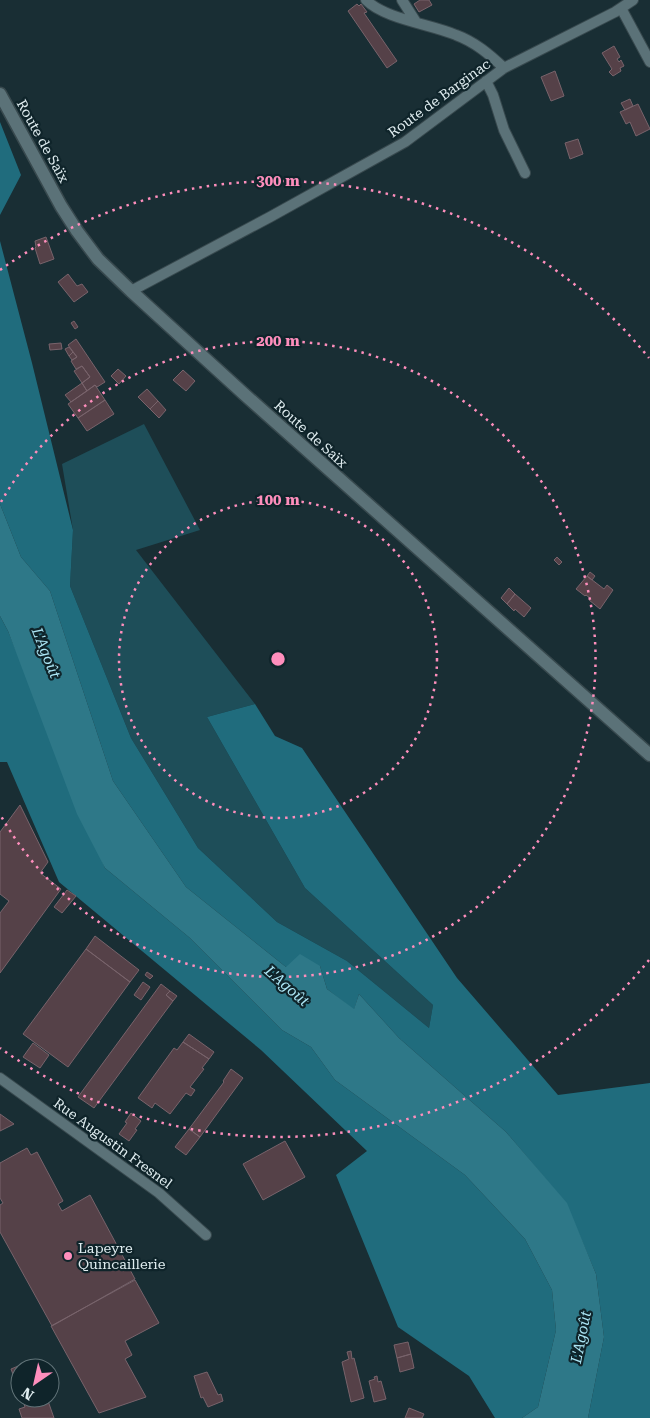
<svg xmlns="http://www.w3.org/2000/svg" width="650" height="1418" viewBox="0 0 650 1418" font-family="'Roboto Serif',serif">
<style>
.green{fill:#1e4e59}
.forest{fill:#206c7d}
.water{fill:#2e7888}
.building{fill:#554148;stroke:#78636b}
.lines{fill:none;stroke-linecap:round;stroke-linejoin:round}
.minor-casing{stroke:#38494e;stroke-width:12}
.tertiary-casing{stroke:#38494e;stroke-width:15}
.minor{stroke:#5b7278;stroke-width:10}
.tertiary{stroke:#5b7278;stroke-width:12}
.ring{fill:none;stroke:#fe8ebc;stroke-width:2.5;stroke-dasharray:2.5 5}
.poi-dot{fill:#fe8ebc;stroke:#0f242a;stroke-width:2}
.labels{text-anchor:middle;stroke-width:4.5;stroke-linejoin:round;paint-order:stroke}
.street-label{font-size:14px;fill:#dfecef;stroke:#0f242a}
.poi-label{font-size:14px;fill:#dfecef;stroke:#0f242a;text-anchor:start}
.water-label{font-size:15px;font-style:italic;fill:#ace6f5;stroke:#0f242a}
.centre{fill:#fe8ebc;stroke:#0f242a;stroke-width:2.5}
.ring-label{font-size:15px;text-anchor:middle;font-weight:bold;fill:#fe8ebc;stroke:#0f242a;stroke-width:4.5;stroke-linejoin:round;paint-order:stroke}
</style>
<rect width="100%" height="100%" fill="#192e34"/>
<path class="green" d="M 144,424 L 200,530 L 136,550 L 255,704 L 207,717 L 305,888 L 433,1005 L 429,1028 L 347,961 L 277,922 L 198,848 L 131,738 L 70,586 L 73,530 L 62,464 Z"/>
<path class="forest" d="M 0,122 L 21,175 L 0,215 Z
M 0,241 L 32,363 L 73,530 L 70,586 L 131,738 L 198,848 L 277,922 L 347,961 L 429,1028 L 433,1005 L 305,888 L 207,717 L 255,704 L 275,736 L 302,748 L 457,978 L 558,1095 L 650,1083 L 650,1418 L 588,1418 L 604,1337 L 596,1274 L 566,1203 L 506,1132 L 399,1038 L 359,994 L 354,1010 L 327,989 L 320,966 L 286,967 L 186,887 L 113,781 L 50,591 L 21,557 L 0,504 Z
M 0,616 L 8,631 L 105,868 L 190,938 L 282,1030 L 311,1047 L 335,1080 L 465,1175 L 525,1239 L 552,1290 L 556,1330 L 538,1407 L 522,1418 L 495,1418 L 469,1376 L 398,1327 L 336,1175 L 367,1151 L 261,1050 L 59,882 L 7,762 L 0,762 Z"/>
<path class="water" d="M 0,504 L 21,557 L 50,591 L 113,781 L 186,887 L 286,967 L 300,954 L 320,966 L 327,989 L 354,1009 L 359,994 L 399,1038 L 506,1132 L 567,1203 L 596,1274 L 604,1337 L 588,1418 L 522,1418 L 538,1407 L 556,1330 L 552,1290 L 525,1239 L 465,1175 L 335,1080 L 311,1047 L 282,1030 L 190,938 L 105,868 L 77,814 L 8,631 L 0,616 Z"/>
<path class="building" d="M 420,0 L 429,0 L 432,5 L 419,12 L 414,4 Z
M 357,4 L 359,6 L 361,4 L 367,12 L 364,13 L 397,61 L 387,68 L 348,11 Z
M 614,46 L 620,57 L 617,59 L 619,62 L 621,60 L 624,66 L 620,68 L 621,71 L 613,76 L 609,72 L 612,69 L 602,53 Z
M 555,71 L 564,96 L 551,101 L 541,77 Z
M 630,99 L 633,106 L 625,110 L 621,103 Z
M 638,104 L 650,129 L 636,136 L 630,122 L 626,124 L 620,112 Z
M 578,139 L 583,154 L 570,159 L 565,143 Z
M 46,237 L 54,259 L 40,264 L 35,248 L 36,247 L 35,241 Z
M 68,274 L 77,286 L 82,284 L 88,292 L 74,302 L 58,282 Z
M 74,321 L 78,327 L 75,329 L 71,323 Z
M 76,339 L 105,382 L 97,387 L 95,385 L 87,391 L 82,383 L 90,377 L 82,366 L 76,369 L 71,361 L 77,357 L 68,345 Z
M 61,343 L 62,349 L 50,350 L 49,344 Z
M 69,347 L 73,352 L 69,356 L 65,349 Z
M 73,352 L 77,357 L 72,360 L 69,356 Z
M 82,366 L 90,377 L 82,383 L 74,371 Z
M 118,369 L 126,376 L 119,384 L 111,376 Z
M 183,370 L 195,381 L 186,391 L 173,380 Z
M 82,383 L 87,391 L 71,402 L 65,395 Z
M 95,385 L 105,400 L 78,418 L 68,404 Z
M 147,389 L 158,401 L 150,409 L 138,397 Z
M 105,400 L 114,414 L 87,431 L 78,418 Z
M 158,401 L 166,410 L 159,418 L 150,409 Z
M 557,557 L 562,562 L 559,565 L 554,560 Z
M 590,572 L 595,576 L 592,580 L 587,576 Z
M 587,576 L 604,589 L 607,585 L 613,590 L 600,609 L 589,600 L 590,598 L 586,595 L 585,596 L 576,589 Z
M 509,588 L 515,594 L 507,604 L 501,598 Z
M 515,594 L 531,608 L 524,617 L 515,609 L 514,611 L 507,604 Z
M 20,805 L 48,862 L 40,873 L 61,889 L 0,973 L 0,913 L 9,901 L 0,894 L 0,832 Z
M 67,890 L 76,896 L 62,913 L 54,907 Z
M 95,936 L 139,970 L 130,982 L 86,949 Z
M 86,949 L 130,982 L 68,1067 L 23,1034 Z
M 147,972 L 153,976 L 150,979 L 145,975 Z
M 143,982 L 150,987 L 141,1000 L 134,995 Z
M 161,984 L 170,991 L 166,995 L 173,1001 L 94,1108 L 78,1097 Z
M 170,991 L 177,996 L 173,1001 L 166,995 Z
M 189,1034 L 214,1052 L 209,1059 L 183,1042 Z
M 183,1042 L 209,1059 L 202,1068 L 204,1069 L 190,1087 L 195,1090 L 191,1096 L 186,1093 L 170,1114 L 155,1103 L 152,1108 L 138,1098 L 174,1048 L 177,1050 Z
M 33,1043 L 49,1055 L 40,1068 L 23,1057 Z
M 231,1069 L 243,1078 L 200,1137 L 189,1129 L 224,1082 L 223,1081 Z
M 131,1113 L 141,1121 L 135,1129 L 137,1130 L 129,1141 L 119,1134 L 127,1123 L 125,1122 Z
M 0,1114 L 14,1124 L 0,1131 Z
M 189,1129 L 200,1137 L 186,1155 L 175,1147 Z
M 285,1141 L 305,1177 L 263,1200 L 243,1164 Z
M 27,1148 L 31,1155 L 37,1152 L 63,1201 L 58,1204 L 62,1211 L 90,1195 L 135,1279 L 52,1326 L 0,1232 L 0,1205 L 3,1203 L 0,1198 L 0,1163 Z
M 135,1280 L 159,1323 L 125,1341 L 132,1355 L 125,1359 L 146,1397 L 99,1413 L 51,1326 Z
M 408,1342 L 411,1354 L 397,1358 L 394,1345 Z
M 351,1351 L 352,1359 L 354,1358 L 364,1398 L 351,1402 L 342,1362 L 349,1359 L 347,1352 Z
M 411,1354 L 414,1368 L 400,1372 L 397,1358 Z
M 33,1360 L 36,1368 L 20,1368 L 20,1393 L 11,1369 Z
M 207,1372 L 218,1395 L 221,1394 L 223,1401 L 208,1407 L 203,1397 L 201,1398 L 194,1376 Z
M 377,1376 L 378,1382 L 381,1381 L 386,1399 L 374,1402 L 369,1381 L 375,1379 L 374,1377 Z
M 22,1398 L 47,1398 L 54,1418 L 22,1418 L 19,1409 L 25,1407 Z
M 409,1408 L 424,1414 L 422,1418 L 405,1418 Z"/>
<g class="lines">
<defs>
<path id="minor" d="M 366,0 C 385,19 430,24 456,35 C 475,42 489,54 504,68
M 402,0 L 416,22
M 621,8 L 650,62
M 486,81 L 493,95 L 504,130 L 525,173
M 131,291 L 270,217 L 405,142 L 504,68 L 615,12 L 633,0
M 0,1078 L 159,1193 L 206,1235"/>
<path id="tertiary" d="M 0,94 L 61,206 L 77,231 L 98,259 L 131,291 L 244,394 L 650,755"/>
</defs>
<use href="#minor" class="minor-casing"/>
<use href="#tertiary" class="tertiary-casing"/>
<use href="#minor" class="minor"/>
<use href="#tertiary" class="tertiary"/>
</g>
<g class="ring">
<circle cx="278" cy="659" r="159"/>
<path d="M1 502A318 318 0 1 1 1 816"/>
<path d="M649 960A478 478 0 0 1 0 1048M0 270A478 478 0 0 1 649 358"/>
</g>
<circle class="poi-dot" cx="68" cy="1256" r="5"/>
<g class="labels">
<g class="street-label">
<text transform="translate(439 98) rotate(-36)" y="5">Route de Barginac</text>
<text transform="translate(43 141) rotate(61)" y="5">Route de Saïx</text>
<text transform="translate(311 434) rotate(42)" y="5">Route de Saïx</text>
<text transform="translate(113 1143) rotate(36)" y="5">Rue Augustin Fresnel</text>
</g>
<g class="poi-label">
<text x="78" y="1253">Lapeyre<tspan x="78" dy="16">Quincaillerie</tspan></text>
</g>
<g class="water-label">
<text transform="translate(46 653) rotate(68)" y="5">L'Agoût</text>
<text transform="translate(287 986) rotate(41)" y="5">L'Agoût</text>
<text transform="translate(581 1337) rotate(-79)" y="5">L'Agoût</text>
</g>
</g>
<circle cx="278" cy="659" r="8" class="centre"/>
<g class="ring-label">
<text x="278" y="186">300 m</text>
<text x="278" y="346">200 m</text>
<text x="278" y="505">100 m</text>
</g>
<g transform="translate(35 1383) rotate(214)"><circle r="24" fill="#0f242a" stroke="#627479"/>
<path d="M0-4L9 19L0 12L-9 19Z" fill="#fe8ebc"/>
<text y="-8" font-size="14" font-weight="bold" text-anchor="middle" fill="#dfecef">N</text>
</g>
</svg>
